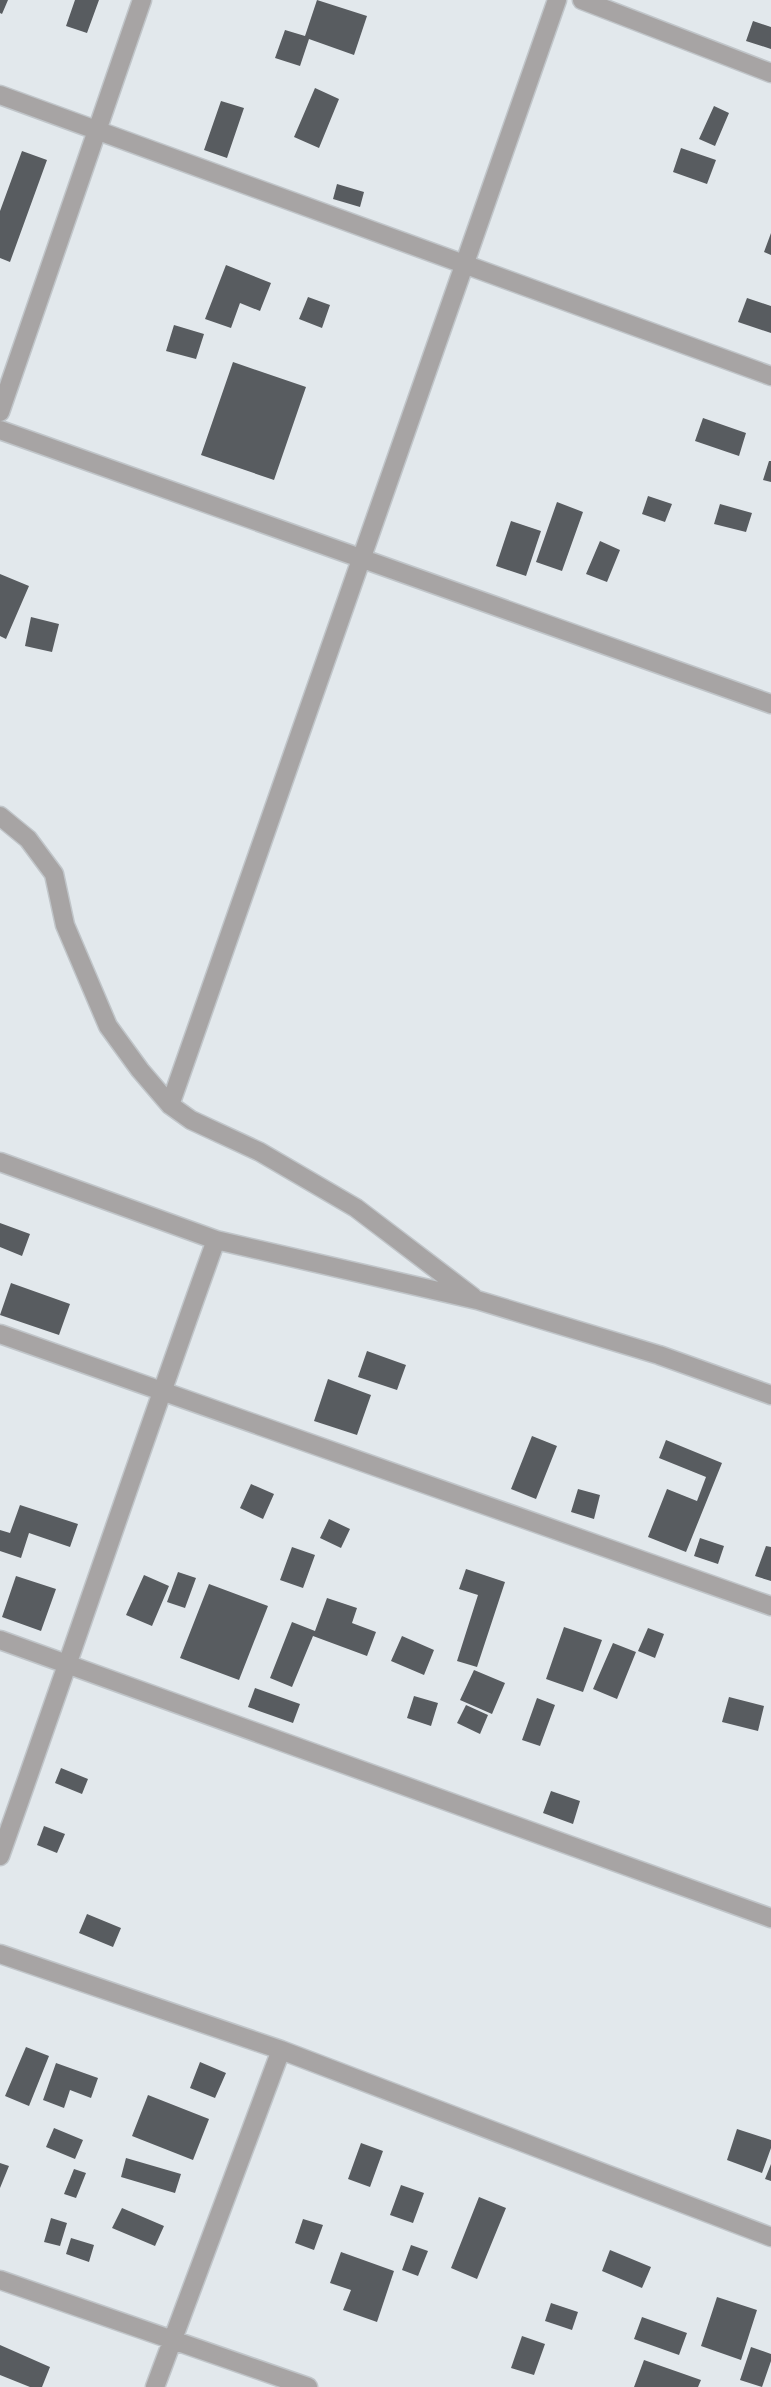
<svg xmlns="http://www.w3.org/2000/svg" width="771" height="2387" viewBox="0 0 771 2387" font-family="'Fira Sans',sans-serif">
<style>
.building{fill:#585c60}
.lines{fill:none;stroke-linecap:round;stroke-linejoin:round}
.minor-casing{stroke:#c0c5c9;stroke-width:21}
.minor{stroke:#a7a4a4;stroke-width:18}
</style>
<rect width="100%" height="100%" fill="#e2e8ec"/>
<path class="building" d="M 0,0 L 8,0 L 2,14 L 0,13 Z
M 75,0 L 99,0 L 87,33 L 66,26 Z
M 317,0 L 367,16 L 354,55 L 309,39 L 300,66 L 275,58 L 285,30 L 305,36 Z
M 753,21 L 771,27 L 771,49 L 746,41 Z
M 315,88 L 339,99 L 319,148 L 294,137 Z
M 221,101 L 244,108 L 227,158 L 204,150 Z
M 714,106 L 729,113 L 715,146 L 699,139 Z
M 681,148 L 716,160 L 707,184 L 673,172 Z
M 22,151 L 47,160 L 10,262 L 0,258 L 0,211 Z
M 337,184 L 364,192 L 360,207 L 333,199 Z
M 771,233 L 771,255 L 764,252 Z
M 226,265 L 271,283 L 260,311 L 240,303 L 231,328 L 205,319 Z
M 308,297 L 330,305 L 322,328 L 299,319 Z
M 747,298 L 771,306 L 771,333 L 738,322 Z
M 174,325 L 204,334 L 196,359 L 166,351 Z
M 233,362 L 306,387 L 274,480 L 201,455 Z
M 703,418 L 746,433 L 739,456 L 695,441 Z
M 769,461 L 771,461 L 771,482 L 763,480 Z
M 648,496 L 672,504 L 665,522 L 642,514 Z
M 557,502 L 583,512 L 562,571 L 536,562 Z
M 720,504 L 752,513 L 746,532 L 714,524 Z
M 511,521 L 541,531 L 526,576 L 496,566 Z
M 600,541 L 620,550 L 607,582 L 586,574 Z
M 0,574 L 29,586 L 6,639 L 0,636 Z
M 31,617 L 59,624 L 52,652 L 25,646 Z
M 0,1223 L 30,1234 L 22,1256 L 0,1247 Z
M 11,1283 L 70,1304 L 59,1335 L 0,1315 Z
M 367,1351 L 406,1365 L 397,1390 L 358,1377 Z
M 328,1379 L 371,1395 L 357,1435 L 314,1421 Z
M 532,1436 L 557,1446 L 536,1499 L 511,1489 Z
M 666,1440 L 722,1463 L 686,1552 L 648,1537 L 667,1489 L 697,1501 L 706,1477 L 659,1458 Z
M 251,1484 L 274,1494 L 263,1519 L 240,1508 Z
M 578,1489 L 600,1495 L 594,1519 L 571,1512 Z
M 20,1505 L 78,1524 L 70,1547 L 29,1533 L 21,1558 L 0,1551 L 0,1530 L 10,1533 Z
M 329,1519 L 350,1529 L 341,1548 L 320,1538 Z
M 700,1538 L 724,1546 L 718,1564 L 694,1556 Z
M 766,1546 L 771,1547 L 771,1581 L 755,1576 Z
M 292,1547 L 315,1555 L 303,1588 L 280,1580 Z
M 466,1569 L 505,1582 L 477,1667 L 457,1661 L 478,1595 L 459,1589 Z
M 178,1572 L 196,1578 L 185,1608 L 167,1602 Z
M 144,1575 L 169,1586 L 152,1626 L 126,1615 Z
M 16,1576 L 56,1589 L 41,1631 L 2,1617 Z
M 209,1584 L 268,1606 L 239,1680 L 180,1658 Z
M 327,1598 L 357,1608 L 352,1623 L 376,1632 L 367,1656 L 313,1636 L 292,1687 L 270,1678 L 292,1622 L 315,1631 Z
M 564,1627 L 602,1640 L 583,1692 L 546,1679 Z
M 648,1628 L 664,1634 L 655,1658 L 638,1651 Z
M 402,1636 L 434,1650 L 424,1675 L 391,1661 Z
M 613,1643 L 636,1652 L 617,1699 L 593,1689 Z
M 474,1670 L 505,1683 L 492,1714 L 460,1700 Z
M 255,1688 L 300,1704 L 293,1723 L 248,1707 Z
M 414,1696 L 438,1703 L 431,1726 L 407,1718 Z
M 729,1697 L 764,1706 L 758,1731 L 722,1722 Z
M 537,1698 L 555,1705 L 540,1746 L 522,1740 Z
M 466,1705 L 488,1715 L 480,1734 L 457,1723 Z
M 61,1768 L 88,1779 L 82,1794 L 55,1783 Z
M 551,1791 L 580,1801 L 573,1824 L 543,1813 Z
M 44,1826 L 65,1834 L 57,1853 L 37,1845 Z
M 87,1914 L 121,1928 L 113,1947 L 79,1933 Z
M 26,2047 L 49,2056 L 29,2106 L 5,2096 Z
M 200,2062 L 226,2073 L 215,2098 L 190,2088 Z
M 56,2063 L 98,2078 L 91,2098 L 70,2090 L 64,2108 L 43,2100 Z
M 148,2095 L 209,2119 L 193,2160 L 132,2136 Z
M 54,2128 L 83,2140 L 75,2159 L 46,2147 Z
M 737,2129 L 771,2140 L 771,2148 L 762,2173 L 727,2160 Z
M 361,2143 L 383,2151 L 370,2187 L 348,2179 Z
M 126,2158 L 181,2174 L 175,2193 L 121,2177 Z
M 0,2163 L 9,2166 L 0,2188 Z
M 771,2164 L 771,2181 L 765,2179 Z
M 74,2169 L 86,2173 L 76,2198 L 64,2194 Z
M 401,2185 L 424,2193 L 413,2223 L 390,2215 Z
M 479,2197 L 506,2208 L 477,2279 L 451,2268 Z
M 122,2208 L 164,2226 L 155,2246 L 112,2228 Z
M 51,2218 L 67,2223 L 60,2246 L 44,2242 Z
M 303,2219 L 323,2225 L 314,2250 L 295,2243 Z
M 71,2238 L 94,2245 L 89,2262 L 66,2254 Z
M 411,2245 L 428,2251 L 418,2276 L 402,2270 Z
M 610,2250 L 651,2267 L 642,2288 L 602,2271 Z
M 341,2252 L 394,2271 L 377,2322 L 343,2310 L 351,2290 L 330,2283 Z
M 717,2297 L 757,2310 L 741,2360 L 701,2346 Z
M 551,2303 L 578,2312 L 572,2330 L 545,2321 Z
M 642,2317 L 687,2333 L 679,2355 L 634,2339 Z
M 522,2336 L 545,2344 L 534,2375 L 511,2368 Z
M 0,2345 L 50,2367 L 42,2387 L 30,2387 L 0,2375 Z
M 751,2347 L 771,2354 L 771,2361 L 762,2387 L 740,2380 Z
M 644,2360 L 701,2380 L 698,2387 L 634,2387 Z"/>
<g class="lines">
<defs>
<path id="minor" d="M 582,0 L 771,73
M 0,95 L 771,376
M 0,412 L 142,0
M 0,430 L 771,704
M 0,816 L 28,839 L 54,874 L 65,925 L 108,1026 L 140,1070 L 170,1105 L 191,1120 L 260,1152 L 356,1208 L 473,1297
M 170,1105 L 557,0
M 0,1162 L 216,1240 L 477,1300 L 659,1355 L 771,1395
M 0,1334 L 771,1606
M 0,1640 L 771,1918
M 0,1856 C 73,1651 142,1445 216,1240
M 0,1954 L 281,2050 L 771,2237
M 0,2280 L 308,2387
M 155,2387 L 281,2050"/>
</defs>
<use href="#minor" class="minor-casing"/>
<use href="#minor" class="minor"/>
</g>
</svg>
